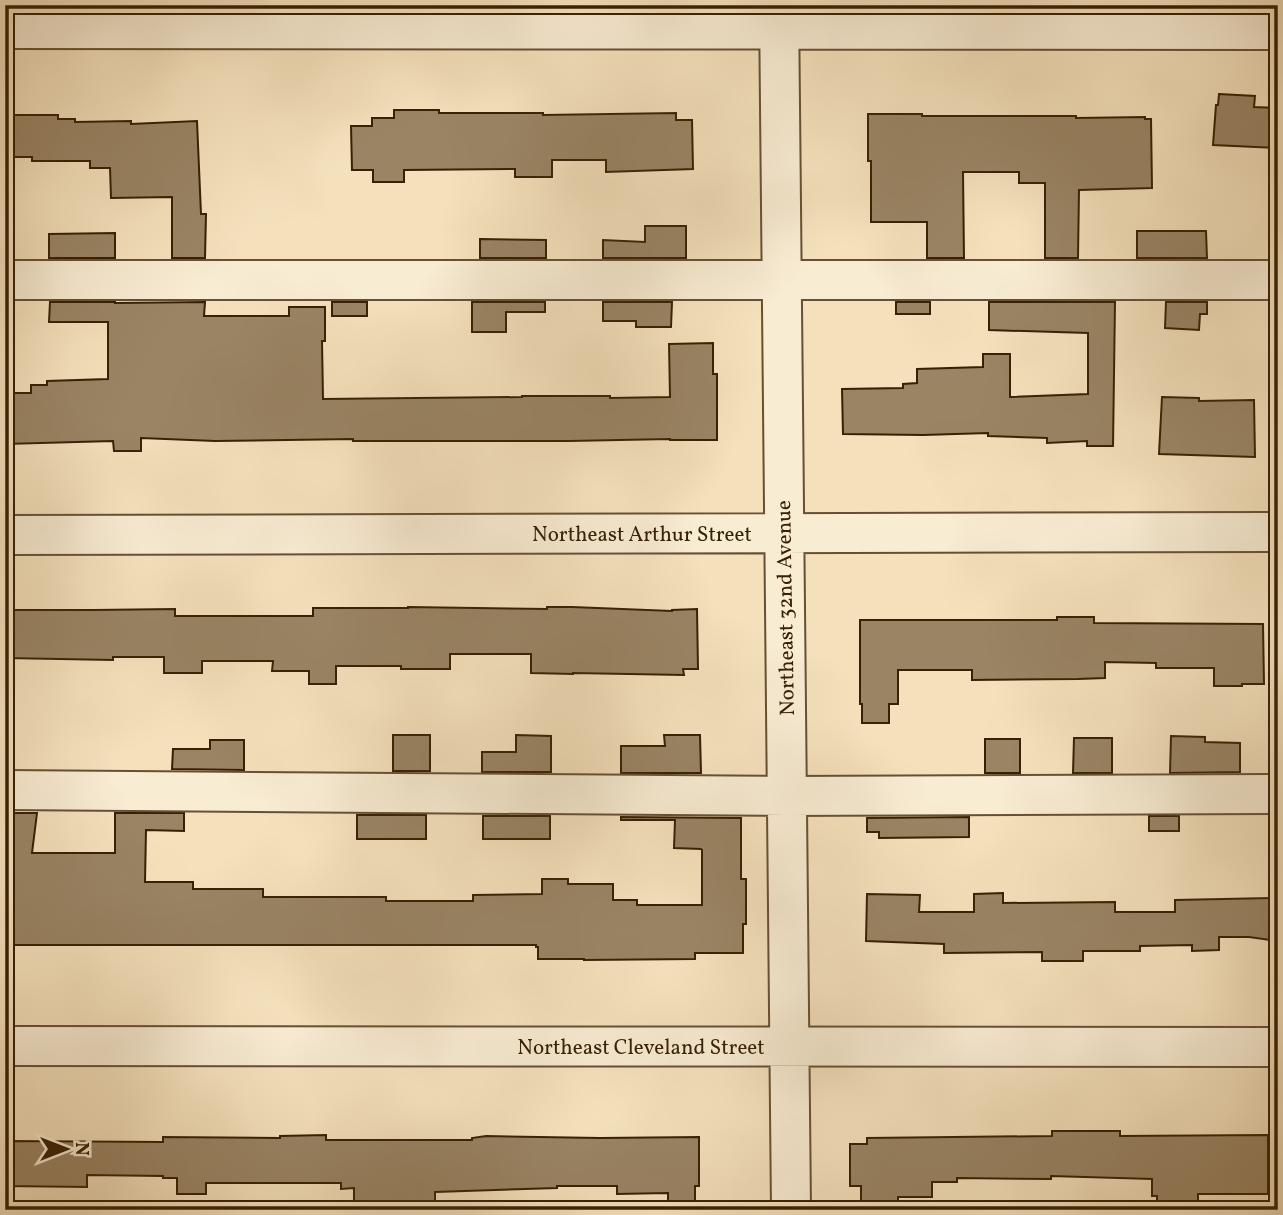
<svg xmlns="http://www.w3.org/2000/svg" width="1283" height="1215" viewBox="0 0 1283 1215" font-family="Vollkorn,serif">
<style>
.building{fill:#998464;stroke:#372005;stroke-width:2}
.lines{fill:none;stroke-linecap:round;stroke-linejoin:round}
.minor-casing{stroke:#665033;stroke-width:42}
.minor{stroke:#f8ecd3;stroke-width:38}
.labels{text-anchor:middle;stroke-width:5;stroke-linejoin:round;paint-order:stroke}
.street-label{font-size:21px;fill:#372005;stroke:#f8ecd3}
</style>
<rect width="100%" height="100%" fill="#f4e1bc"/>
<filter id="stains"><feTurbulence type="fractalNoise" baseFrequency=".00286" numOctaves="4"/><feColorMatrix values="0 0 0 0 .2 0 0 0 0 .09 0 0 0 0 .02 0 0 0 .5 -.17"/></filter>
<radialGradient id="worn" r=".72"><stop offset=".6" stop-color="#630" stop-opacity="0"/><stop offset="1" stop-color="#630" stop-opacity=".3"/></radialGradient>
<path class="building" d="M 1219,94 L 1255,96 L 1254,107 L 1278,108 L 1278,148 L 1213,145 L 1216,105 L 1218,105 Z
M 394,110 L 439,110 L 439,113 L 543,113 L 543,115 L 676,113 L 676,120 L 692,120 L 693,169 L 606,172 L 606,160 L 552,160 L 552,177 L 515,177 L 515,169 L 404,170 L 404,182 L 373,182 L 373,170 L 352,170 L 351,126 L 372,126 L 372,118 L 394,118 Z
M 868,114 L 922,114 L 922,116 L 1076,116 L 1076,118 L 1145,117 L 1145,119 L 1151,119 L 1152,188 L 1079,190 L 1078,258 L 1045,258 L 1045,183 L 1019,183 L 1019,172 L 963,172 L 964,258 L 927,258 L 927,222 L 871,222 L 871,161 L 868,161 Z
M 5,115 L 58,115 L 58,119 L 75,119 L 75,122 L 131,121 L 131,124 L 197,121 L 201,214 L 206,214 L 205,258 L 172,258 L 172,197 L 111,198 L 110,168 L 90,168 L 90,161 L 32,161 L 32,157 L 5,157 Z
M 645,226 L 686,226 L 686,258 L 603,258 L 603,240 L 645,242 Z
M 1137,231 L 1206,231 L 1207,258 L 1137,258 Z
M 115,233 L 115,258 L 49,258 L 49,234 Z
M 480,239 L 546,240 L 546,258 L 480,258 Z
M 50,302 L 115,302 L 115,303 L 205,302 L 204,316 L 289,316 L 289,307 L 325,307 L 325,341 L 322,341 L 323,399 L 522,397 L 522,396 L 610,396 L 610,398 L 670,397 L 669,344 L 713,343 L 713,374 L 717,374 L 717,440 L 670,440 L 670,439 L 569,441 L 353,441 L 353,439 L 215,441 L 141,438 L 141,451 L 114,451 L 113,441 L 5,444 L 5,393 L 31,393 L 31,385 L 47,385 L 47,381 L 108,379 L 108,322 L 49,322 Z
M 332,302 L 367,302 L 367,316 L 332,316 Z
M 472,302 L 545,302 L 545,312 L 506,312 L 506,332 L 472,332 Z
M 603,302 L 672,302 L 671,327 L 636,327 L 636,321 L 603,321 Z
M 896,302 L 930,302 L 930,314 L 896,314 Z
M 989,302 L 1115,302 L 1113,446 L 1087,446 L 1087,441 L 1047,443 L 1047,438 L 988,436 L 988,433 L 923,435 L 843,434 L 842,389 L 903,388 L 903,384 L 917,383 L 917,369 L 983,367 L 983,354 L 1010,354 L 1010,397 L 1088,394 L 1088,333 L 989,330 Z
M 1166,302 L 1207,302 L 1207,314 L 1200,314 L 1199,330 L 1165,328 Z
M 1162,397 L 1199,398 L 1199,401 L 1254,400 L 1255,457 L 1159,454 Z
M 408,607 L 547,609 L 547,607 L 572,607 L 672,611 L 672,610 L 697,609 L 698,669 L 683,669 L 684,675 L 573,673 L 573,674 L 531,673 L 531,654 L 450,654 L 450,669 L 401,669 L 401,666 L 336,666 L 336,684 L 309,684 L 309,671 L 272,671 L 273,661 L 202,661 L 202,673 L 164,673 L 164,657 L 113,657 L 113,660 L 5,658 L 5,610 L 93,610 L 175,609 L 175,616 L 313,616 L 313,608 L 408,608 Z
M 1057,617 L 1094,617 L 1094,623 L 1263,624 L 1264,684 L 1242,684 L 1242,686 L 1214,686 L 1214,668 L 1156,668 L 1156,663 L 1105,662 L 1105,678 L 1078,679 L 972,680 L 972,670 L 898,670 L 898,704 L 889,704 L 889,723 L 862,723 L 862,704 L 860,704 L 860,620 L 1057,620 Z
M 393,735 L 430,735 L 430,771 L 393,771 Z
M 516,735 L 551,736 L 551,772 L 482,772 L 482,752 L 516,752 Z
M 664,735 L 700,735 L 701,773 L 621,773 L 621,746 L 665,746 Z
M 1171,736 L 1205,737 L 1205,742 L 1240,743 L 1240,772 L 1170,773 Z
M 1074,738 L 1112,738 L 1112,773 L 1073,773 Z
M 985,739 L 1020,739 L 1020,773 L 985,773 Z
M 210,740 L 244,740 L 244,770 L 172,769 L 173,749 L 210,749 Z
M 5,813 L 37,813 L 32,853 L 115,853 L 115,813 L 184,813 L 184,831 L 146,830 L 145,882 L 193,882 L 193,889 L 263,889 L 263,897 L 386,897 L 386,901 L 473,901 L 473,895 L 542,894 L 542,879 L 568,879 L 568,884 L 613,884 L 613,900 L 637,900 L 637,905 L 702,905 L 702,850 L 701,849 L 674,848 L 675,820 L 621,820 L 621,817 L 741,818 L 741,879 L 746,879 L 746,924 L 743,924 L 743,953 L 695,953 L 695,959 L 584,960 L 584,959 L 538,959 L 538,947 L 536,947 L 536,945 L 5,945 Z
M 357,815 L 426,815 L 426,839 L 357,839 Z
M 483,816 L 550,816 L 550,839 L 483,839 Z
M 1149,816 L 1179,816 L 1179,831 L 1149,831 Z
M 969,817 L 969,837 L 879,838 L 879,832 L 867,832 L 867,818 Z
M 1003,893 L 1003,903 L 1115,902 L 1115,912 L 1175,912 L 1175,900 L 1278,898 L 1278,941 L 1249,937 L 1219,937 L 1219,950 L 1192,951 L 1192,945 L 1140,946 L 1140,951 L 1083,951 L 1083,961 L 1042,961 L 1042,952 L 944,953 L 944,944 L 866,941 L 867,894 L 920,895 L 919,912 L 974,912 L 974,894 Z
M 1052,1131 L 1120,1131 L 1120,1136 L 1268,1135 L 1268,1194 L 1198,1194 L 1198,1206 L 1157,1207 L 1157,1196 L 1152,1196 L 1152,1179 L 1051,1176 L 1051,1179 L 957,1178 L 957,1182 L 932,1182 L 932,1197 L 898,1197 L 898,1206 L 861,1207 L 861,1186 L 850,1186 L 850,1144 L 867,1144 L 867,1138 L 1052,1136 Z
M 326,1135 L 326,1140 L 472,1140 L 472,1138 L 486,1136 L 600,1138 L 699,1137 L 699,1186 L 695,1186 L 695,1206 L 668,1206 L 668,1193 L 617,1194 L 617,1186 L 557,1186 L 557,1188 L 435,1192 L 435,1204 L 390,1203 L 390,1209 L 354,1210 L 354,1188 L 341,1189 L 341,1183 L 206,1183 L 206,1194 L 177,1194 L 177,1178 L 163,1178 L 163,1176 L 87,1175 L 87,1187 L 5,1186 L 5,1147 L 8,1147 L 8,1141 L 163,1142 L 163,1137 L 280,1138 L 280,1136 Z"/>
<g class="lines">
<defs>
<path id="minor" d="M 779,5 L 791,1210
M 5,29 L 1278,30
M 5,280 L 1278,280
M 5,535 L 1278,532
M 5,790 L 787,796 L 1278,794
M 5,1046 L 1278,1047"/>
</defs>
<use href="#minor" class="minor-casing"/>
<use href="#minor" class="minor"/>
</g>
<g class="labels">
<g class="street-label">
<text x="642" y="541">Northeast Arthur Street</text>
<text transform="translate(785 608) rotate(-91)" y="7">Northeast 32nd Avenue</text>
<text x="641" y="1054">Northeast Cleveland Street</text>
</g>
</g>
<rect width="1283" height="1215" fill="none" stroke="#f4e1bc" stroke-width="28"/>
<rect x="7" y="7" width="1269" height="1201" fill="none" stroke="#372005" stroke-width="3.5"/>
<rect x="14" y="14" width="1255" height="1187" fill="none" stroke="#372005" stroke-width="2"/>
<g transform="translate(66 1149) rotate(90)" stroke="#f8ecd3" stroke-width="5" paint-order="stroke">
<path d="M0-5L12 26L0 18L-12 26Z" fill="#372005"/>
<text y="-10" font-size="19" font-weight="bold" text-anchor="middle" fill="#372005">N</text>
</g>
<rect width="100%" height="100%" filter="url(#stains)"/>
<rect width="100%" height="100%" fill="url(#worn)"/>
</svg>
